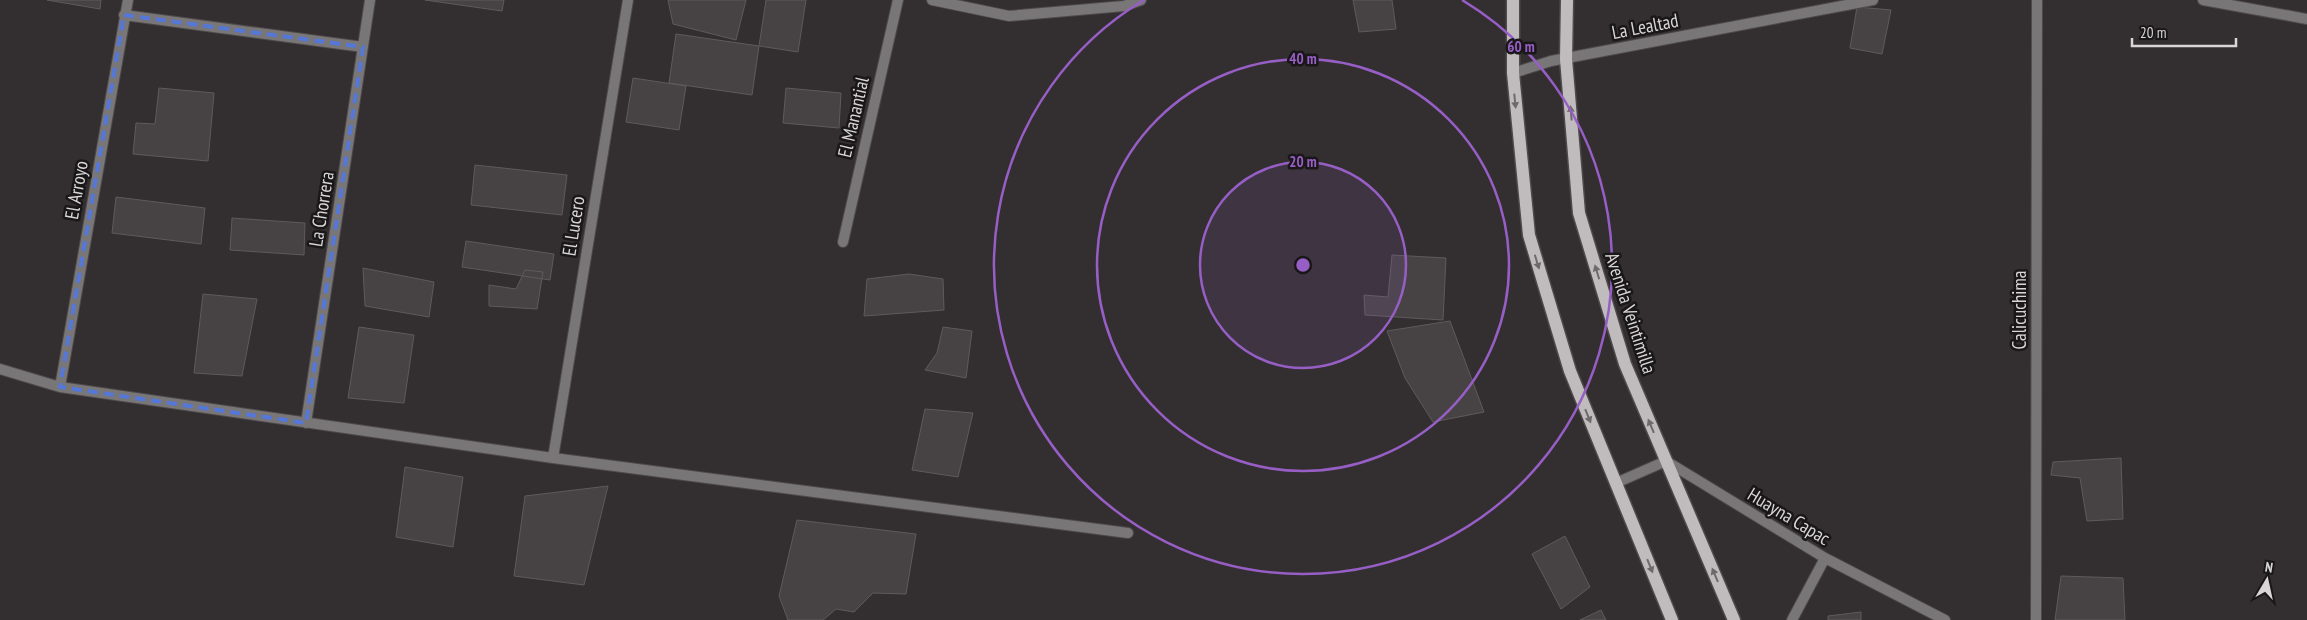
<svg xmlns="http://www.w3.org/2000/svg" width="2307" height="620" viewBox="0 0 2307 620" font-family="'PT Sans Narrow',sans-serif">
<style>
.building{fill:#474244;stroke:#5f5a5c}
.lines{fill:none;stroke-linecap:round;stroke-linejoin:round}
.minor-casing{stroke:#4e494b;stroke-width:12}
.primary-casing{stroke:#4e494b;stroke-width:15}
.minor{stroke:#787677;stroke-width:10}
.primary{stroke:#c0bcbe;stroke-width:12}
.oneway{fill:#6c6a6b}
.marked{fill:none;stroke:#5577d8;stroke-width:4;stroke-dasharray:10 6;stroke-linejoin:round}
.ring{fill:none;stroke:#975fc6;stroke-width:2.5}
.labels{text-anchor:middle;stroke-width:5;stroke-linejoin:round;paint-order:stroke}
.street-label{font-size:19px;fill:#d9d6d7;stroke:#191718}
.centre{fill:#975fc6;stroke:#191718;stroke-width:2.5}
.ring-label{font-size:15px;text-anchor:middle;font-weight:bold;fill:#975fc6;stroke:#191718;stroke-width:5;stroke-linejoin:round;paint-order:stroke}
</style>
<rect width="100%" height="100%" fill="#332e30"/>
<path class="building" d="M 47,0 L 101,0 L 100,9 Z
M 425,0 L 504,0 L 502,11 Z
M 668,0 L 746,0 L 736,40 L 673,24 Z
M 766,0 L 806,0 L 798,52 L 759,46 Z
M 1353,0 L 1392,0 L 1396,29 L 1359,32 Z
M 1857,7 L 1891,10 L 1882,54 L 1850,48 Z
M 676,34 L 759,46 L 752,95 L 669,83 Z
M 633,78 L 686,86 L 679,130 L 626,122 Z
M 159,88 L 214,93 L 208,161 L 133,154 L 136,123 L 155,124 Z
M 786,88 L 841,93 L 839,128 L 783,123 Z
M 475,165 L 567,175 L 562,215 L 471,205 Z
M 116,197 L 205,208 L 201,244 L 112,233 Z
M 232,218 L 305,223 L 304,255 L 230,250 Z
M 466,241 L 554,254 L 550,280 L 462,267 Z
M 1392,255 L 1446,258 L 1443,320 L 1365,315 L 1364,295 L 1388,297 Z
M 363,268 L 434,282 L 429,317 L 365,306 Z
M 525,270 L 543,272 L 537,309 L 489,306 L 489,285 L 516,289 Z
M 909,274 L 943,279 L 944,310 L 864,316 L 867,279 Z
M 203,294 L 257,299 L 242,376 L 194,373 Z
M 1450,321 L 1484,412 L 1433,422 L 1405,378 L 1387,331 Z
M 359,327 L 414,335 L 404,403 L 348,398 Z
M 943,327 L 972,331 L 966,378 L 925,370 L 937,353 Z
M 925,409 L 973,413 L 958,477 L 912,470 Z
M 2121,458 L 2123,519 L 2087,521 L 2080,478 L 2051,475 L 2053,462 Z
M 405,467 L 463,477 L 453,547 L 396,537 Z
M 608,486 L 584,585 L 514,576 L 525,496 Z
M 797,520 L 916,534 L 906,594 L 873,593 L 854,612 L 836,609 L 823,620 L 788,620 L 779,596 Z
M 1565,536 L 1590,587 L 1561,609 L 1532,554 Z
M 2061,576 L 2123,578 L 2125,620 L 2055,620 Z
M 1601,610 L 1606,620 L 1580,620 Z
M 1861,612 L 1861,620 L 1828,620 L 1828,616 Z"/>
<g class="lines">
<defs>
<path id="minor" d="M 932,0 L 1009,16 L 1124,6 L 1141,0
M 2203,0 L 2307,19
M 124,15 L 363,47
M 1513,73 L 1551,61 L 1873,0
M 843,242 L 898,0
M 0,369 L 60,387 L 553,458 L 1128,533
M 60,387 L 128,0
M 306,423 L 370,0
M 553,458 L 628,0
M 1616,483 L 1666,461 L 1825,558 L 1945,620
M 1792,620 L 1825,558
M 2036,620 L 2037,0"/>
<path id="primary" d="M 1513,0 L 1513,73 L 1529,235 L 1570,371 L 1672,620
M 1567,0 L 1566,59 L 1579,213 L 1625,364 L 1734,620"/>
</defs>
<use href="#minor" class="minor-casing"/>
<use href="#primary" class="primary-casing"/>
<use href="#minor" class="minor"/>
<use href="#primary" class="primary"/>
</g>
<defs><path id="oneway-solid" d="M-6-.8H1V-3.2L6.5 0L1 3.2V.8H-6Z" transform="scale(1.25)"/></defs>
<g class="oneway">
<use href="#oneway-solid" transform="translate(1515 101) rotate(84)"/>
<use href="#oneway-solid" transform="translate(1571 113) rotate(-95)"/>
<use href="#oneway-solid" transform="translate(1537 262) rotate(73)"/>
<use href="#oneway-solid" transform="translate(1597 272) rotate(-107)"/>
<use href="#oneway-solid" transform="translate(1588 416) rotate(68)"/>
<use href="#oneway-solid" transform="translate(1651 426) rotate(-113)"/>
<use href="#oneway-solid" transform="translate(1650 566) rotate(68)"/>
<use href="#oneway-solid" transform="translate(1715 575) rotate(-113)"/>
</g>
<path class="marked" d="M 124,15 L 363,47 L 306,423 L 60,387 Z"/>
<circle cx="1303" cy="265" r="103" fill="#975fc6" fill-opacity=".12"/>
<g class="ring">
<circle cx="1303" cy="265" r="103"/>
<circle cx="1303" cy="265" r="206"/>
<path d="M1462 0A309 309 0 1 1 1144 0"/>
</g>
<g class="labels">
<g class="street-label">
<text transform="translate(1645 26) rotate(-11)" y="7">La Lealtad</text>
<text transform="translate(853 117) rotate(-77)" y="7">El Manantial</text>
<text transform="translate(76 190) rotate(-80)" y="7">El Arroyo</text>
<text transform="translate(321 209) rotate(-81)" y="7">La Chorrera</text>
<text transform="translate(573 226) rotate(-81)" y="7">El Lucero</text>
<text transform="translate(2019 310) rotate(-90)" y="7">Calicuchima</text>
<text transform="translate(1631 313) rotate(72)" y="7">Avenida Veintimilla</text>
<text transform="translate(1789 516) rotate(31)" y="7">Huayna Capac</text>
</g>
</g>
<circle cx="1303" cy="265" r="8" class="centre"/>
<g class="ring-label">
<text x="1521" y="52">60 m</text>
<text x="1303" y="64">40 m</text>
<text x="1303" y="167">20 m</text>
</g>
<g transform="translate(2267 580) rotate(9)" stroke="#191718" stroke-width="4" paint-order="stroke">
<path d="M0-4L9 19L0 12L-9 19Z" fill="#d9d6d7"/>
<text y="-8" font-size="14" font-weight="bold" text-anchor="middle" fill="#d9d6d7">N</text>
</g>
<path d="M2132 38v8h104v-8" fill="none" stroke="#d9d6d7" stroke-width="2.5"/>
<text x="2140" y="38" font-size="15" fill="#d9d6d7" stroke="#191718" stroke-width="4" paint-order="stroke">20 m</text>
</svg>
